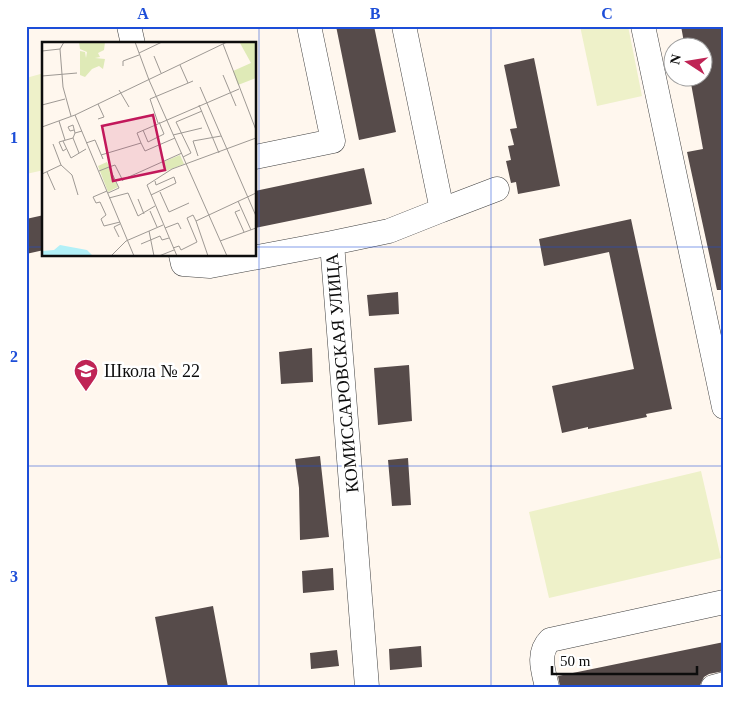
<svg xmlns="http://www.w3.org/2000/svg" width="750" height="713" viewBox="0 0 750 713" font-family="Georgia,serif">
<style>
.pitch{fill:#eef1c9}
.building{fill:#564b4a}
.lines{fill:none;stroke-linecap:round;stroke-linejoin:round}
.minor-casing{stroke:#404040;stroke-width:25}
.minor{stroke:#fff;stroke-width:24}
.grid{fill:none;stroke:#1d4ed8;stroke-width:1;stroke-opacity:0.55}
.labels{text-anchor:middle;stroke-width:5;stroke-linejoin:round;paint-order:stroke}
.poi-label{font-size:18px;fill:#0d0d0d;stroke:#fff;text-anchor:start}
.street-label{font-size:18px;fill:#0d0d0d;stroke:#fff}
.inset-road{fill:none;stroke:#9e9994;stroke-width:1}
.view{fill:#c2185b;fill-opacity:0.15;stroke:#c2185b;stroke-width:2.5}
.inset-edge{fill:none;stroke:#0d0d0d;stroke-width:2.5}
.neatline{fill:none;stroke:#1d4ed8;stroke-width:2}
.grid-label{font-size:16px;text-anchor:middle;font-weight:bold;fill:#1d4ed8}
</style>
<rect width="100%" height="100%" fill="#fff7ee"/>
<path class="pitch" d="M 580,26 L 628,26 L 642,96 L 597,106 Z
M 44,73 L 44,170 L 26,174 L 26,78 Z
M 701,471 L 721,558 L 549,598 L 529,512 Z"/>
<path class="building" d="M 336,26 L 374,26 L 396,132 L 359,140 Z
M 681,26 L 724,26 L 724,290 L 717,290 L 687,152 L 703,149 L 690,78 L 702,78 L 702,48 L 685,48 Z
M 534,58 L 560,186 L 518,194 L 516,182 L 511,183 L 506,161 L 511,160 L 508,146 L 514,145 L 510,129 L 517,128 L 504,65 Z
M 364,168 L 372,204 L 255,228 L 255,191 Z
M 44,215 L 44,250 L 26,254 L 26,219 Z
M 631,219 L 672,409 L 646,414 L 647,417 L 588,429 L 588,427 L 562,433 L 552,386 L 634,369 L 609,252 L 544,266 L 539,239 Z
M 398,292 L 399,314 L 369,316 L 367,295 Z
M 312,348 L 313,382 L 281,384 L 279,352 Z
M 409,365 L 412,421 L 378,425 L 374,368 Z
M 320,456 L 329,537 L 300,540 L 299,488 L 295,459 Z
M 408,458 L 411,505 L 392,506 L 388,460 Z
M 333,568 L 334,590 L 303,593 L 302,571 Z
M 213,606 L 228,687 L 168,687 L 155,617 Z
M 724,642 L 724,671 L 709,674 L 704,677 L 700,685 L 692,687 L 560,687 L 558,676 Z
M 421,646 L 422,667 L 390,670 L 389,649 Z
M 337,650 L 339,666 L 311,669 L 310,653 Z"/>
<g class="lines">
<defs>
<path id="minor" d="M 129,26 L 133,44
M 643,26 L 724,407
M 255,157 L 333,141 L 309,26
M 442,210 L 497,189
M 181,255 L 183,264 L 210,266 L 332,243
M 367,687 L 332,243 L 389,231 L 442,210 L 404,26
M 547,687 C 543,670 537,653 550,640 L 724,602
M 713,687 L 724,684"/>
</defs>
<use href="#minor" class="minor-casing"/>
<use href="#minor" class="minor"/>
</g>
<path class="grid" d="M 259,26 L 259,687M 491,26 L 491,687M 26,247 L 44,247M 255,247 L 724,247M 26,466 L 724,466"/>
<defs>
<symbol id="school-pin" viewBox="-11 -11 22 30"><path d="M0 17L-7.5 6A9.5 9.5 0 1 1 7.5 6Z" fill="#bf2455" stroke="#fff"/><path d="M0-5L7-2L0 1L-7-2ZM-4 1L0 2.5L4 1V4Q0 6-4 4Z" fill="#fff"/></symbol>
</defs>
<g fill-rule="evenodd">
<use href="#school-pin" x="72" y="357" width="28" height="38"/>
</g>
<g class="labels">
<g class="poi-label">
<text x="104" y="377">Школа № 22</text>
</g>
<g class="street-label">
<text transform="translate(342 373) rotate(-95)" y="6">КОМИССАРОВСКАЯ УЛИЦА</text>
</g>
</g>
<g transform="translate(42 42)">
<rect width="214" height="214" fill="#fff7ee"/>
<path d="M 37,0 L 63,0 L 62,8 L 56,11 L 58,15 L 53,16 L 63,17 L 61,27 L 57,24 L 50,27 L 43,35 L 38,33 L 38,9 L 43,10 L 44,16 L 45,10 L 38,7 ZM 214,0 L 214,36 L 196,43 L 191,29 L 209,21 L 198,1 ZM 138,113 L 142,122 L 124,129 L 121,120 ZM 65,120 L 76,145 L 66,150 L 56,124 Z" fill="#dfeab7"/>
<path d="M 18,203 L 45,208 L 51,214 L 0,214 L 0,209 L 12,208 Z" fill="#b2f0f7"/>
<path class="inset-road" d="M 22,0 L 18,7 L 21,45 L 29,74M 93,0 L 107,38M 181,2 L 214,88M 0,9 L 18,7M 97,11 L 120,0M 112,14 L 119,31M 138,23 L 146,41M 81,24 L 81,19 L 97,13M 181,33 L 194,64M 0,34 L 35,31M 107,38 L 185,214M 158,45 L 214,174M 77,48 L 87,65M 56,62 L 62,75 L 56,77M 0,63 L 23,57M 157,63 L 177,111M 33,73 L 92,214M 17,79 L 23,98M 116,81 L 108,57 L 151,39M 0,85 L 33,73 L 185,0M 32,88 L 28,89 L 26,85 L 31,83 L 33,91 L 40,89M 101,88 L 106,100 L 122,92 L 117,80M 131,93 L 160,86M 31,96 L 37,111M 21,99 L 29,116 L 44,107M 44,101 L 53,98 L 61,117M 99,101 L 95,91 L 197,47M 11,102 L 19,123M 24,107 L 21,109 L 17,100 L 31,96 L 33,91M 59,113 L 99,101 L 103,109 L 133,96M 156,114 L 151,99 L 179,94M 141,115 L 149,111 L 134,80 L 160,69M 67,125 L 73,123 L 81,139M 57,129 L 67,125 L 77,146 L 66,151M 5,130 L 13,148M 0,132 L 19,123 L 30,133 L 36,153M 80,138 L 140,111M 65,149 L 51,155 L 54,161 L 58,160 L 64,173 L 59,177 L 62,184 L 78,180M 118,150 L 127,170 L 147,161M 109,153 L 134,141 L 132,135 L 114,143 L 113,139M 67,156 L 86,151 L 96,174 L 113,164M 96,157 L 102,172M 196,159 L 209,188M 198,168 L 193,170 L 202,190M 108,169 L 115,185M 154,179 L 166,214M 123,186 L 136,181 L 139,187M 107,189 L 112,214M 77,195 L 72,185 L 78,182M 178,199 L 214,186M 99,202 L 118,194 L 120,198 L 127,196M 131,206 L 137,204 L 139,208 L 155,200 L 145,176 L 151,173 L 154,179 L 214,151M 69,214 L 84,199 L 121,183M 117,214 L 132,208M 135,214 L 105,143 L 130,127 L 214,96"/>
<path class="view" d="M 111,73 L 123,128 L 71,139 L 60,84 Z"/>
<rect width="214" height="214" class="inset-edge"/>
</g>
<rect width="750" height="713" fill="none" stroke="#ffffff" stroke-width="55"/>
<g transform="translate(688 62) rotate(282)"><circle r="24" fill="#ffffff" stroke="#9e9e9e"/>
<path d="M0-4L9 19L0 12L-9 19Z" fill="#bf2455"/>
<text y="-8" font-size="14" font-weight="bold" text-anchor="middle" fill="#0d0d0d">N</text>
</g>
<path d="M552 666v8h145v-8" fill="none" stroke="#0d0d0d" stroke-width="2.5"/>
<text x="560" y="666" font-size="15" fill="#0d0d0d" stroke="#ffffff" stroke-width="4" paint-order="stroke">50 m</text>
<rect x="28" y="28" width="694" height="658" class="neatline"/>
<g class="grid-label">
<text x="143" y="19">A</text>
<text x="375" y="19">B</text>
<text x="607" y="19">C</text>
<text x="14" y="143">1</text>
<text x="14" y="362">2</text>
<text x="14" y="582">3</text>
</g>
</svg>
